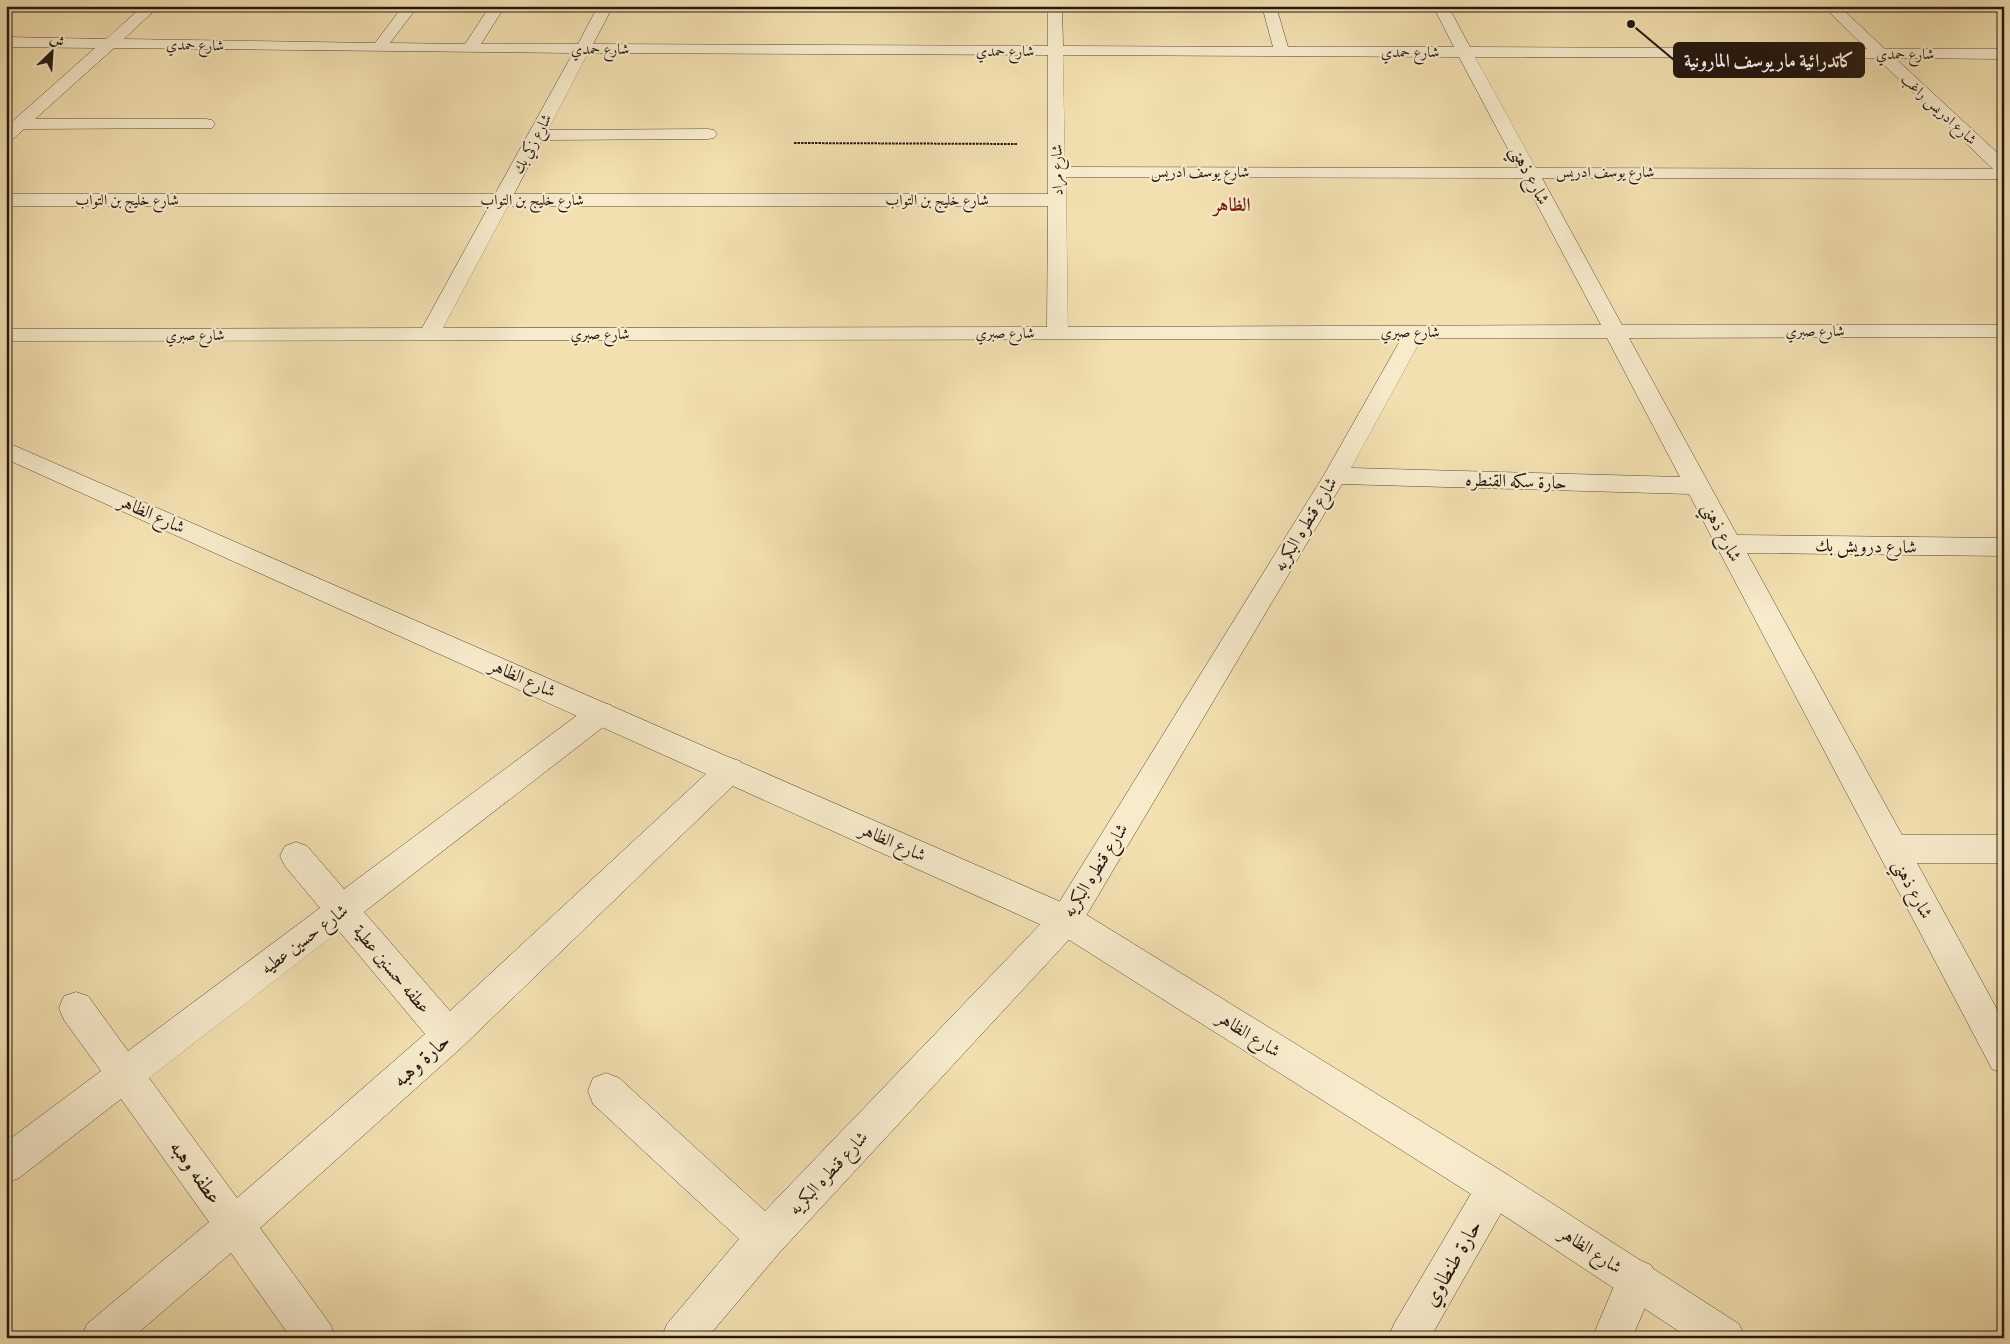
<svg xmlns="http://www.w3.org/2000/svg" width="2010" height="1344" viewBox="0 0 2010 1344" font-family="Alegreya,Amiri,serif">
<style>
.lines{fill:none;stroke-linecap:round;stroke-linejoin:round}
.minor-casing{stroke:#584a39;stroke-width:1}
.tertiary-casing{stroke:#584a39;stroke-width:1}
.path{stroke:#241811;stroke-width:2;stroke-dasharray:2.5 1;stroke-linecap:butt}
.minor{fill:#f7ebcc;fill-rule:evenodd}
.tertiary{fill:#f7ebcc;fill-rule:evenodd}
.labels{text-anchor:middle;stroke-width:4.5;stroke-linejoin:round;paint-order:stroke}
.far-street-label{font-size:15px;fill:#241811;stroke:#f7ebcc}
.street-label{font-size:18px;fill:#241811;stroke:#f7ebcc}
.far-district-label{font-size:19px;font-weight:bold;fill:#7a1f14;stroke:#f7ebcc}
.near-street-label{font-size:21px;fill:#241811;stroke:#f7ebcc}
.leader{fill:none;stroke:#241811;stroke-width:2}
.callout-dot{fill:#241811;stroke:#f7ebcc;stroke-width:2}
.callout{fill:#241811;stroke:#241811;stroke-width:2}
.callout-label{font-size:19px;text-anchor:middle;font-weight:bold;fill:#fff}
</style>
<rect width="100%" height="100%" fill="#f3e0b1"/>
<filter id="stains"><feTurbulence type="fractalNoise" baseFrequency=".004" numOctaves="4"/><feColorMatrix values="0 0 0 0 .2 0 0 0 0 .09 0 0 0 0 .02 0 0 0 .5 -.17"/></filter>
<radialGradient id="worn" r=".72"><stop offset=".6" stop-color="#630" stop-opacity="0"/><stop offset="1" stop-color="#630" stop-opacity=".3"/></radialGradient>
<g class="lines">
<defs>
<path id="minor" d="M 143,6 L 159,6 L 124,39 L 375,43 L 403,6 L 418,6 L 390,43 L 465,44 L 490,6 L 505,6 L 481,44 L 578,44 L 598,6 L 613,6 L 593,44 L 1048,46 L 1048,6 L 1062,6 L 1063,46 L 1273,47 L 1262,6 L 1276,6 L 1288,47 L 1454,47 L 1433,6 L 1448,6 L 1470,47 L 1867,49 L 1823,6 L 1839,6 L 1885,49 L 2004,49 L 2004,59 L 1895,58 L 2004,159 L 2004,179 L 1542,178 L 1622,325 L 2004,325 L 2004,337 L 1629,338 L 1737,535 L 2004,538 L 2004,556 L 1747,553 L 1902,835 L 2004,835 L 2004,863 L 1917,863 L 2004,1022 L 2004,1074 L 1992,1069 L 1689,494 L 1342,484 L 1077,931 L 780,1252 L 707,1338 L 661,1338 L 667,1324 L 739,1239 L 593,1104 L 588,1091 L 593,1078 L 606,1073 L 619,1078 L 765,1211 L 1055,909 L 1324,475 L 1401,339 L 6,341 L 6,329 L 422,328 L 489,206 L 6,206 L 6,194 L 495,194 L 573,53 L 114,48 L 35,119 L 206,119 L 212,120 L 215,124 L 212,128 L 24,129 L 12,140 L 6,141 L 6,127 L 95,48 L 6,47 L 6,37 L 106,39 ZM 588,53 L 1048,55 L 1048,194 L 514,194 L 542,140 L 708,139 L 714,138 L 717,134 L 714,130 L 708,129 L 548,130 ZM 1063,55 L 1459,57 L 1518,168 L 1065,167 ZM 1475,57 L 1877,58 L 1993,169 L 1536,168 ZM 1066,177 L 1523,178 L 1601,325 L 1068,327 ZM 508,206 L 1048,206 L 1047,327 L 443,328 ZM 1422,338 L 1607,338 L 1680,477 L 1351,468 Z
M 601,702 L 611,705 L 615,713 L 611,721 L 364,912 L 450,1011 L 720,761 L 730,758 L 740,761 L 745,770 L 740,779 L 461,1048 L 260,1228 L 330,1324 L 336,1338 L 291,1338 L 231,1253 L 132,1338 L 81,1338 L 87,1324 L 209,1222 L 121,1099 L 19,1178 L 6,1183 L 6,1142 L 101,1071 L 64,1020 L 59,1008 L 64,996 L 76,992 L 88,996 L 128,1051 L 320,908 L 285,866 L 280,856 L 285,846 L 296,842 L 307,846 L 344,889 L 591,705 ZM 339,931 L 425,1034 L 237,1198 L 149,1078 Z
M 1495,1169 L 1508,1175 L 1514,1188 L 1508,1201 L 1430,1338 L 1388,1338 L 1394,1324 L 1482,1175 Z
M 1637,1259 L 1651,1265 L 1657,1279 L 1632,1338 L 1592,1338 L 1623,1265 Z"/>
<path id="tertiary" d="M 6,442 L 1077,909 L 1508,1175 L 1739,1324 L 1745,1338 L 1689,1338 L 1482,1201 L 1055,931 L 6,459 Z"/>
</defs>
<use href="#minor" class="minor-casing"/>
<use href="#tertiary" class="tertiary-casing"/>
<path class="path" d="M 794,143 L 1018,144"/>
<use href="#minor" class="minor"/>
<use href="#tertiary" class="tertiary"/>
</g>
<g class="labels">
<g class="far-street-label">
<text transform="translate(195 45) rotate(1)" y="5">شارع حمدي</text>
<text x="600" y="54">شارع حمدي</text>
<text x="1005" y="56">شارع حمدي</text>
<text x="1410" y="57">شارع حمدي</text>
<text x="1905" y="59">شارع حمدي</text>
<text transform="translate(1939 109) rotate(43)" y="5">شارع ادريس راغب</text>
<text transform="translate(532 144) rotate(-62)" y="5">شارع زكي بك</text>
<text transform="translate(1057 170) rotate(-91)" y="5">شارع مراد</text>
<text x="1200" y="177">شارع يوسف ادريس</text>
<text x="1605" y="177">شارع يوسف ادريس</text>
<text x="127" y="205">شارع خليج بن التواب</text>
<text x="532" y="205">شارع خليج بن التواب</text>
<text x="937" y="205">شارع خليج بن التواب</text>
<text x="1815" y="336">شارع صبري</text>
<text x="1410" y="337">شارع صبري</text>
<text x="1005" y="338">شارع صبري</text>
<text x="600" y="339">شارع صبري</text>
<text x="195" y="340">شارع صبري</text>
</g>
<g class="street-label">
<text transform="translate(1530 175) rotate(62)" y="6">شارع ذهني</text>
<text transform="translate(1516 481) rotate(2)" y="6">حارة سكه القنطره</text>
<text transform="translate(152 514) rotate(24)" y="6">شارع الظاهر</text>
<text transform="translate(1305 524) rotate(-59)" y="6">شارع قنطره البكريه</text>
<text transform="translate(1722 532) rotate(62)" y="6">شارع ذهني</text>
<text transform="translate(1866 546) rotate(1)" y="6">شارع درويش بك</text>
<text transform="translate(523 678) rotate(24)" y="6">شارع الظاهر</text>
<text transform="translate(893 842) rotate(24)" y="6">شارع الظاهر</text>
<text transform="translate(1095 870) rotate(-58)" y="6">شارع قنطره البكريه</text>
<text transform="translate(1913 889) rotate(62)" y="6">شارع ذهني</text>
<text transform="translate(304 939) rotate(-37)" y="6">شارع حسين عطيه</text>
<text transform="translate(392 969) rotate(50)" y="6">عطفه حسنين عطية</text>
<text transform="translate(1249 1034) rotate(32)" y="6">شارع الظاهر</text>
<text transform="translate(828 1173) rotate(-47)" y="6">شارع قنطره البكريه</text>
<text transform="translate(1591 1250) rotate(33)" y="6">شارع الظاهر</text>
</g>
<g class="far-district-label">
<text x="1232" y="211">الظاهر</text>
</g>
<g class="near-street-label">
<text transform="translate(421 1060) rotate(-42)" y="7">حارة وهبه</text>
<text transform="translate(196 1172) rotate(54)" y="7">عطفه وهبه</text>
<text transform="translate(1452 1263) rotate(-60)" y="7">حارة طنطاوي</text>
</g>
</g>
<path class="leader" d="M1631 24L1674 60"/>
<circle class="callout-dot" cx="1631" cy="24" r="5"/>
<rect class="callout" x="1674" y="43" width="190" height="34" rx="5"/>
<g class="callout-label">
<text x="1769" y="67">كاتدرائية مار يوسف المارونية</text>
</g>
<rect width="2010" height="1344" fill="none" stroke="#f3e0b1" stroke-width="25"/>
<rect x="8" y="8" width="1995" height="1329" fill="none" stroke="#241811" stroke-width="2.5"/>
<rect x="12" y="12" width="1985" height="1319" fill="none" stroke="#241811"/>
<g transform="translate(52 52) rotate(25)" stroke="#f7ebcc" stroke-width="4" paint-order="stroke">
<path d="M0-4L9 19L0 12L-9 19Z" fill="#241811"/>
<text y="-8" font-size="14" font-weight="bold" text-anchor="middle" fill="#241811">ش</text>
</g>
<rect width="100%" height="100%" filter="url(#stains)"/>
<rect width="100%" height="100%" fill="url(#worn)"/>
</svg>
